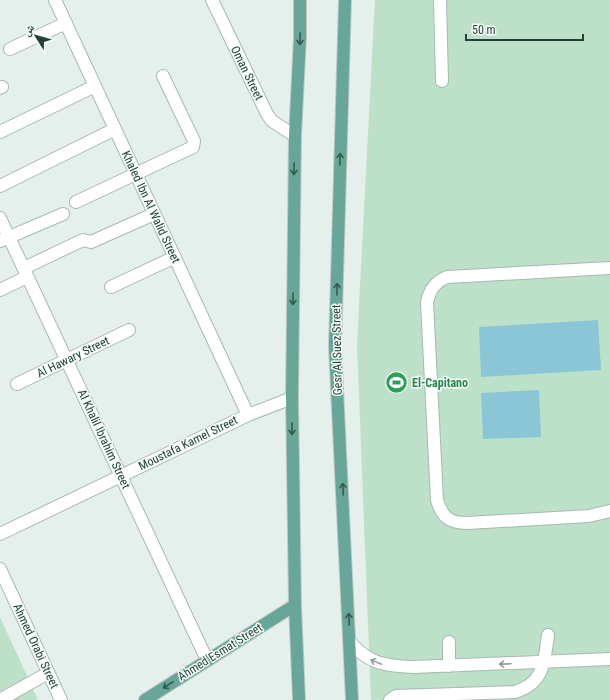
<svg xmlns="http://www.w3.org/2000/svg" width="610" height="700" viewBox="0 0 610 700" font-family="'Roboto Condensed','Noto Naskh Arabic',sans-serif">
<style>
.green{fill:#bde0c8}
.water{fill:#8bc6d6}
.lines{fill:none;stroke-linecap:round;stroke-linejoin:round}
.minor-casing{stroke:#a7b8b3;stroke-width:14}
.major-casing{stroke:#c1cac8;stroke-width:14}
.minor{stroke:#fff;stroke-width:12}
.major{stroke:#67a699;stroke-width:12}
.oneway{stroke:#335b52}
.oneway2{stroke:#90a09d}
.labels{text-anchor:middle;stroke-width:3;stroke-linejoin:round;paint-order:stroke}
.street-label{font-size:12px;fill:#22423b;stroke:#f6fbf8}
.leisure-label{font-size:12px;font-weight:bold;fill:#27864d;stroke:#f6fbf8;text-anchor:start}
</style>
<rect width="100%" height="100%" fill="#e5efeb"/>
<path class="green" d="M 375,0 L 610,0 L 610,700 L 371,700 L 357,344 Z
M 0,617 L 38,700 L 0,700 Z"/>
<path class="water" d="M 598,320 L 601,370 L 481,377 L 479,327 Z
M 539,390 L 541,437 L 483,439 L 481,393 Z"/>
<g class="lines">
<defs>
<path id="minor" d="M 55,0 L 248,415
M 212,0 L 267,114 L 272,121 L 295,136
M 440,0 L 442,81
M 10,49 L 66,23
M 0,88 L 2,87
M 0,132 L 95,86
M 0,186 L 115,129
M 76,202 L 193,147 L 194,141 L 163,76
M 0,218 L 207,660
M 0,241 L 63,214
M 24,268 L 83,240 L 91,242 L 154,214
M 610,268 L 447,277 C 435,282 429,290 427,303 L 437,500 C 442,517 449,523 467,523 L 589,516 L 610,511
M 111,287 L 175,257
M 0,290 L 27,277
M 17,384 L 129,330
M 0,534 L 248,415 L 292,398
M 0,569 L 61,700
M 350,642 C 369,664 385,666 413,667 L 610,659
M 449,666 L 449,642
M 0,700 L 48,673
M 390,700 L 396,696 L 515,692 C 545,683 544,661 548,635"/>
<path id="major" d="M 345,0 L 335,347 L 352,700
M 145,700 L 295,605
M 299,700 L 295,605 L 292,398 L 295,136 L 300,37 L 300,0"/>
</defs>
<use href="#minor" class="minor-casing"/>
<use href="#major" class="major-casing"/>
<use href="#minor" class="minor"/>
<use href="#major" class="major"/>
</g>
<defs><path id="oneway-shaft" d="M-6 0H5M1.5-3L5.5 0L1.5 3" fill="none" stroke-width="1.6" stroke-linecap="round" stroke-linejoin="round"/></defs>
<g class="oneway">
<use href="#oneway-shaft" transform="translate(300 39) rotate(92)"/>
<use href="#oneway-shaft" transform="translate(340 159) rotate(-88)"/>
<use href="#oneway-shaft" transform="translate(294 169) rotate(91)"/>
<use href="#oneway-shaft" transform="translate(337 289) rotate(-89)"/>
<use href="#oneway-shaft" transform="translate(293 299) rotate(91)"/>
<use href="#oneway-shaft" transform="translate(292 429) rotate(89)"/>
<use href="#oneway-shaft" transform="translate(343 489) rotate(-93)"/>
<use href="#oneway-shaft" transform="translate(349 619) rotate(-93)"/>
<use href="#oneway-shaft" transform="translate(168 685) rotate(147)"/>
</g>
<g class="oneway2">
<use href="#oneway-shaft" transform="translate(376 662) rotate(-158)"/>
<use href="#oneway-shaft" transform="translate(505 664) rotate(178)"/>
</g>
<defs>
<symbol id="stadium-disc" viewBox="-11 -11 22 22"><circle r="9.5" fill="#2e9e5b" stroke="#f6fbf8"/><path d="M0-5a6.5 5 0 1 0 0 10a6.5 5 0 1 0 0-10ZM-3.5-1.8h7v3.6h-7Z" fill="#fff"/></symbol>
</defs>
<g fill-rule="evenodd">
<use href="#stadium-disc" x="384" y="370" width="25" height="25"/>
</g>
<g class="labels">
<g class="street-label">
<text transform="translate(247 73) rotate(64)" y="4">Oman Street</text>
<text transform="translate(151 207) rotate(65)" y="4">Khaled Ibn Al Walid Street</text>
<text transform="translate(337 350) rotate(-91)" y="4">Gesr Al Suez Street</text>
<text transform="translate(73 357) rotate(-26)" y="4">Al Hawary Street</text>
<text transform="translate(104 439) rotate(65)" y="4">Al Khalil Ibrahim Street</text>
<text transform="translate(188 443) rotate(-26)" y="4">Moustafa Kamel Street</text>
<text transform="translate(36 646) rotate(65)" y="4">Ahmed Orabi Street</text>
<text transform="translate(220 652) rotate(-32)" y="4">Ahmed Esmat Street</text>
</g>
<g class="leisure-label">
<text x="412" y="387">El-Capitano</text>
</g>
</g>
<g transform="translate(36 36) rotate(307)" stroke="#f6fbf8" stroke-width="3" paint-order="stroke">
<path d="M0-3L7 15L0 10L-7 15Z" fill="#22423b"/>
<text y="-6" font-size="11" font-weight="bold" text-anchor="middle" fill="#22423b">ش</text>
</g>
<path d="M466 34v6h117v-6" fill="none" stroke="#22423b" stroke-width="2"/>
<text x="472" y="34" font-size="12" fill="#22423b" stroke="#f6fbf8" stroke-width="3" paint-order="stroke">50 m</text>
</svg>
